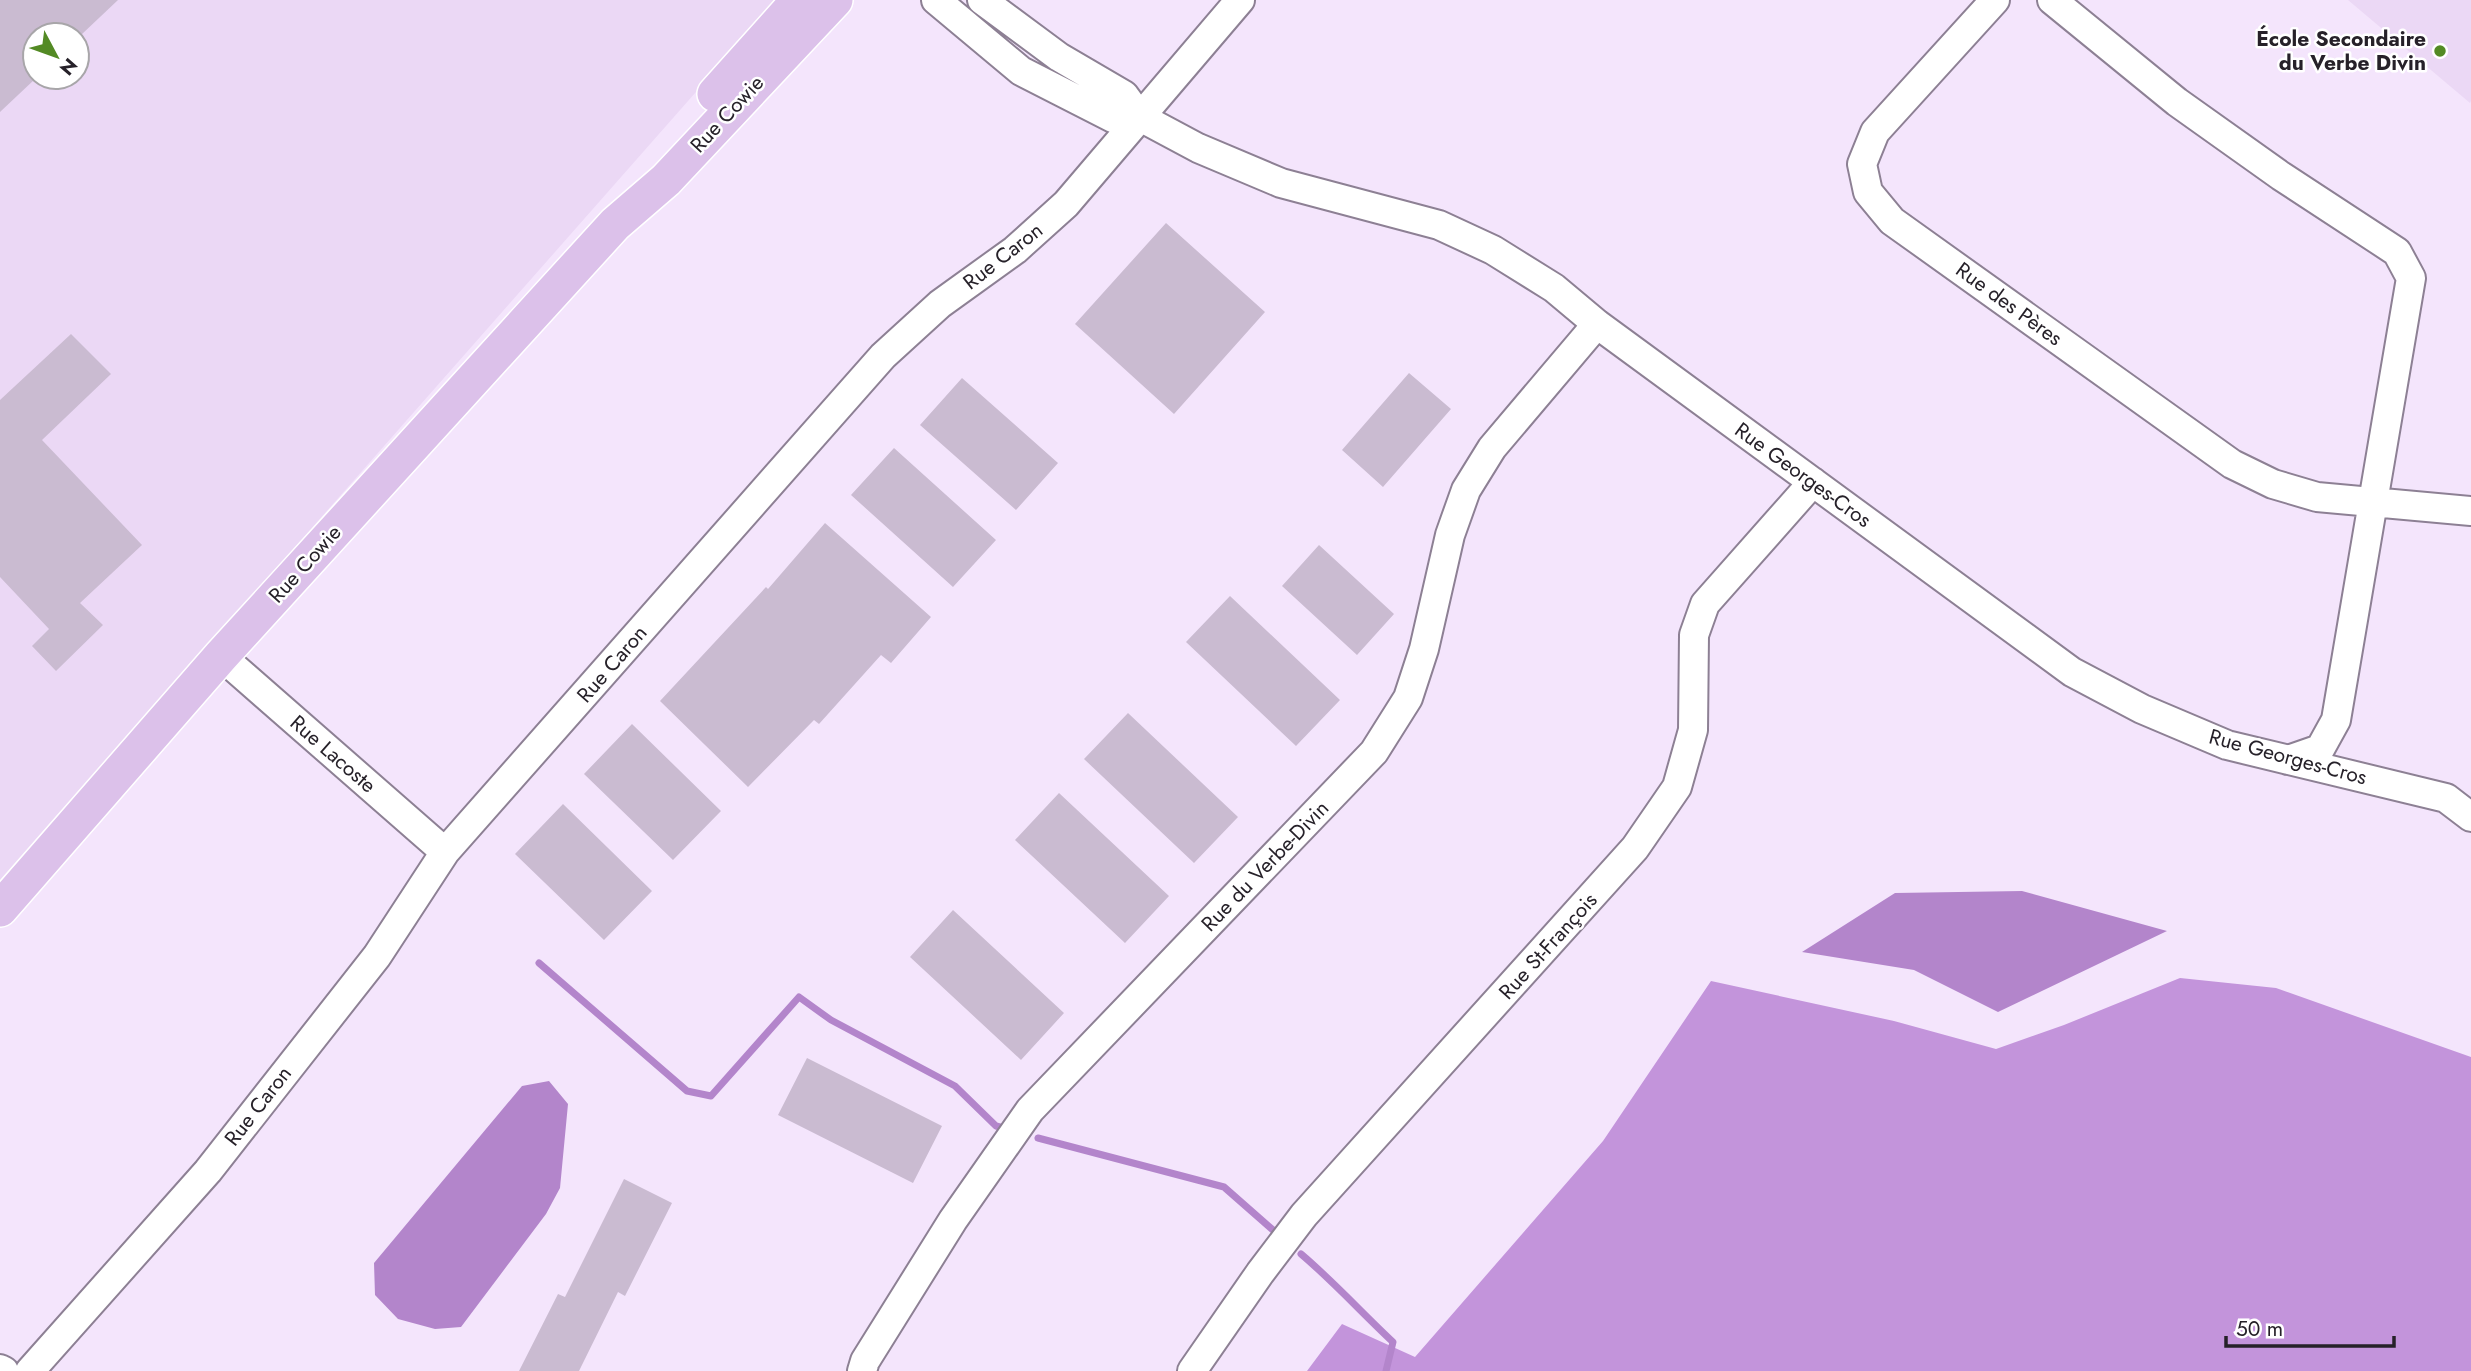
<svg xmlns="http://www.w3.org/2000/svg" width="2471" height="1371" viewBox="0 0 2471 1371" font-family="Jost,sans-serif">
<style>
.built{fill:#ebd8f5;fill-rule:evenodd}
.forest{fill:#c394db}
.water{fill:#b385cb}
.lines{fill:none;stroke-linecap:round;stroke-linejoin:round}
.stream{stroke:#b385cb;stroke-width:7}
.building{fill:#cabbd1}
.minor-casing{stroke:#8d8094;stroke-width:32}
.major-casing{stroke:#fff;stroke-width:38}
.minor{stroke:#fff;stroke-width:28}
.major{stroke:#dcc1ea;stroke-width:35}
.poi-dot{fill:#538a24;stroke:#fff;stroke-width:2.5}
.labels{text-anchor:middle;stroke-width:5;stroke-linejoin:round;paint-order:stroke}
.poi-label{font-size:21px;font-weight:bold;fill:#262129;stroke:#fff;text-anchor:end}
.street-label{font-size:21px;fill:#262129;stroke:#fff}
</style>
<rect width="100%" height="100%" fill="#f4e5fc"/>
<path class="built" d="M 0,0 L 777,0 L 0,882 ZM 35,35 L 77,35 L 77,77 L 35,77 Z
M 2348,0 L 2471,0 L 2471,101 L 2470,103 Z"/>
<path class="forest" d="M 2180,978 L 2276,988 L 2471,1057 L 2471,1371 L 1307,1371 L 1342,1324 L 1415,1357 L 1603,1141 L 1711,981 L 1894,1021 L 1996,1049 L 2064,1025 Z"/>
<path class="water" d="M 2022,891 L 2167,931 L 1998,1012 L 1914,970 L 1802,952 L 1895,893 Z
M 549,1081 L 568,1104 L 560,1188 L 546,1214 L 461,1327 L 435,1329 L 398,1319 L 375,1295 L 374,1263 L 522,1086 Z"/>
<g class="lines">
<path class="stream" d="M 539,963 L 687,1091 L 711,1096 L 799,997 L 831,1020 L 955,1086 L 996,1126 L 1000,1127
M 1038,1138 L 1224,1187 L 1273,1230
M 1301,1254 C 1333,1281 1362,1313 1393,1342 L 1386,1371"/>
</g>
<path class="building" d="M 0,0 L 118,0 L 81,35 L 35,35 L 35,79 L 0,112 Z
M 1166,223 L 1265,312 L 1174,414 L 1075,324 Z
M 71,334 L 111,374 L 42,440 L 142,545 L 80,603 L 103,625 L 56,671 L 32,646 L 49,629 L 0,577 L 0,400 Z
M 1409,373 L 1451,409 L 1383,487 L 1342,450 Z
M 962,378 L 1058,463 L 1016,510 L 920,425 Z
M 894,448 L 996,540 L 953,587 L 851,495 Z
M 825,523 L 931,617 L 891,663 L 881,655 L 819,724 L 814,720 L 748,787 L 660,701 L 766,587 L 768,589 Z
M 1319,545 L 1394,614 L 1357,655 L 1282,586 Z
M 1230,596 L 1340,700 L 1296,746 L 1186,642 Z
M 1128,713 L 1238,817 L 1194,863 L 1084,759 Z
M 632,724 L 721,811 L 673,860 L 584,774 Z
M 1059,793 L 1169,896 L 1125,943 L 1015,840 Z
M 563,804 L 652,891 L 604,940 L 515,854 Z
M 953,910 L 1064,1013 L 1021,1060 L 910,957 Z
M 807,1058 L 942,1126 L 913,1183 L 778,1115 Z
M 624,1179 L 672,1203 L 625,1296 L 618,1292 L 579,1371 L 519,1371 L 558,1294 L 565,1297 Z"/>
<g class="lines">
<defs>
<path id="minor" d="M 936,0 L 1021,71 L 1113,118 L 1140,117
M 982,0 L 1059,57 L 1124,95 L 1140,117 L 1198,148 L 1281,183 L 1439,225 L 1493,250 L 1554,288 L 1597,324 L 2072,672 L 2142,709 L 2227,745 L 2446,798 L 2471,817
M 1995,0 L 1875,132 L 1862,164 L 1868,192 L 1892,221 L 2232,464 L 2273,484 L 2317,497 L 2471,511
M 2052,0 L 2177,102 L 2281,176 L 2397,252 L 2411,278 L 2336,720 L 2320,749 L 2288,760
M 221,656 L 445,852
M 0,1369 L 4,1371
M 30,1371 L 208,1171 L 377,956 L 445,852 L 883,356 L 940,304 L 1015,250 L 1066,204 L 1240,0
M 862,1371 L 865,1361 L 953,1220 L 1030,1110 L 1374,752 L 1408,698 L 1424,649 L 1450,535 L 1466,490 L 1492,448 L 1597,324
M 1192,1371 L 1260,1273 L 1304,1215 L 1635,848 L 1677,787 L 1693,730 L 1694,635 L 1705,604 L 1813,482"/>
<path id="major" d="M 715,94 L 799,0
M 0,909 L 221,656 L 615,224 L 666,180 L 835,0"/>
</defs>
<use href="#minor" class="minor-casing"/>
<use href="#major" class="major-casing"/>
<use href="#minor" class="minor"/>
<use href="#major" class="major"/>
</g>
<circle class="poi-dot" cx="2440" cy="51" r="7"/>
<g class="labels">
<g class="poi-label">
<text x="2426" y="46">École Secondaire<tspan x="2426" dy="24">du Verbe Divin</tspan></text>
</g>
<g class="street-label">
<text transform="translate(727 114) rotate(-47)" y="7">Rue Cowie</text>
<text transform="translate(1003 256) rotate(-38)" y="7">Rue Caron</text>
<text transform="translate(2009 304) rotate(36)" y="7">Rue des Pères</text>
<text transform="translate(1803 475) rotate(36)" y="7">Rue Georges-Cros</text>
<text transform="translate(305 564) rotate(-48)" y="7">Rue Cowie</text>
<text transform="translate(612 664) rotate(-49)" y="7">Rue Caron</text>
<text transform="translate(333 754) rotate(41)" y="7">Rue Lacoste</text>
<text transform="translate(2288 757) rotate(15)" y="7">Rue Georges-Cros</text>
<text transform="translate(1265 866) rotate(-46)" y="7">Rue du Verbe-Divin</text>
<text transform="translate(1548 946) rotate(-48)" y="7">Rue St-François</text>
<text transform="translate(258 1106) rotate(-52)" y="7">Rue Caron</text>
</g>
</g>
<g transform="translate(56 56) rotate(131)"><circle r="33" fill="#ffffff" stroke="#a8a6a9" stroke-width="2"/>
<path d="M0-5L12 26L0 18L-12 26Z" fill="#538a24"/>
<text y="-10" font-size="19" font-weight="bold" text-anchor="middle" fill="#262129">N</text>
</g>
<path d="M2226 1336v10h168v-10" fill="none" stroke="#262129" stroke-width="3.5"/>
<text x="2236" y="1336" font-size="21" fill="#262129" stroke="#ffffff" stroke-width="5" paint-order="stroke">50 m</text>
</svg>
